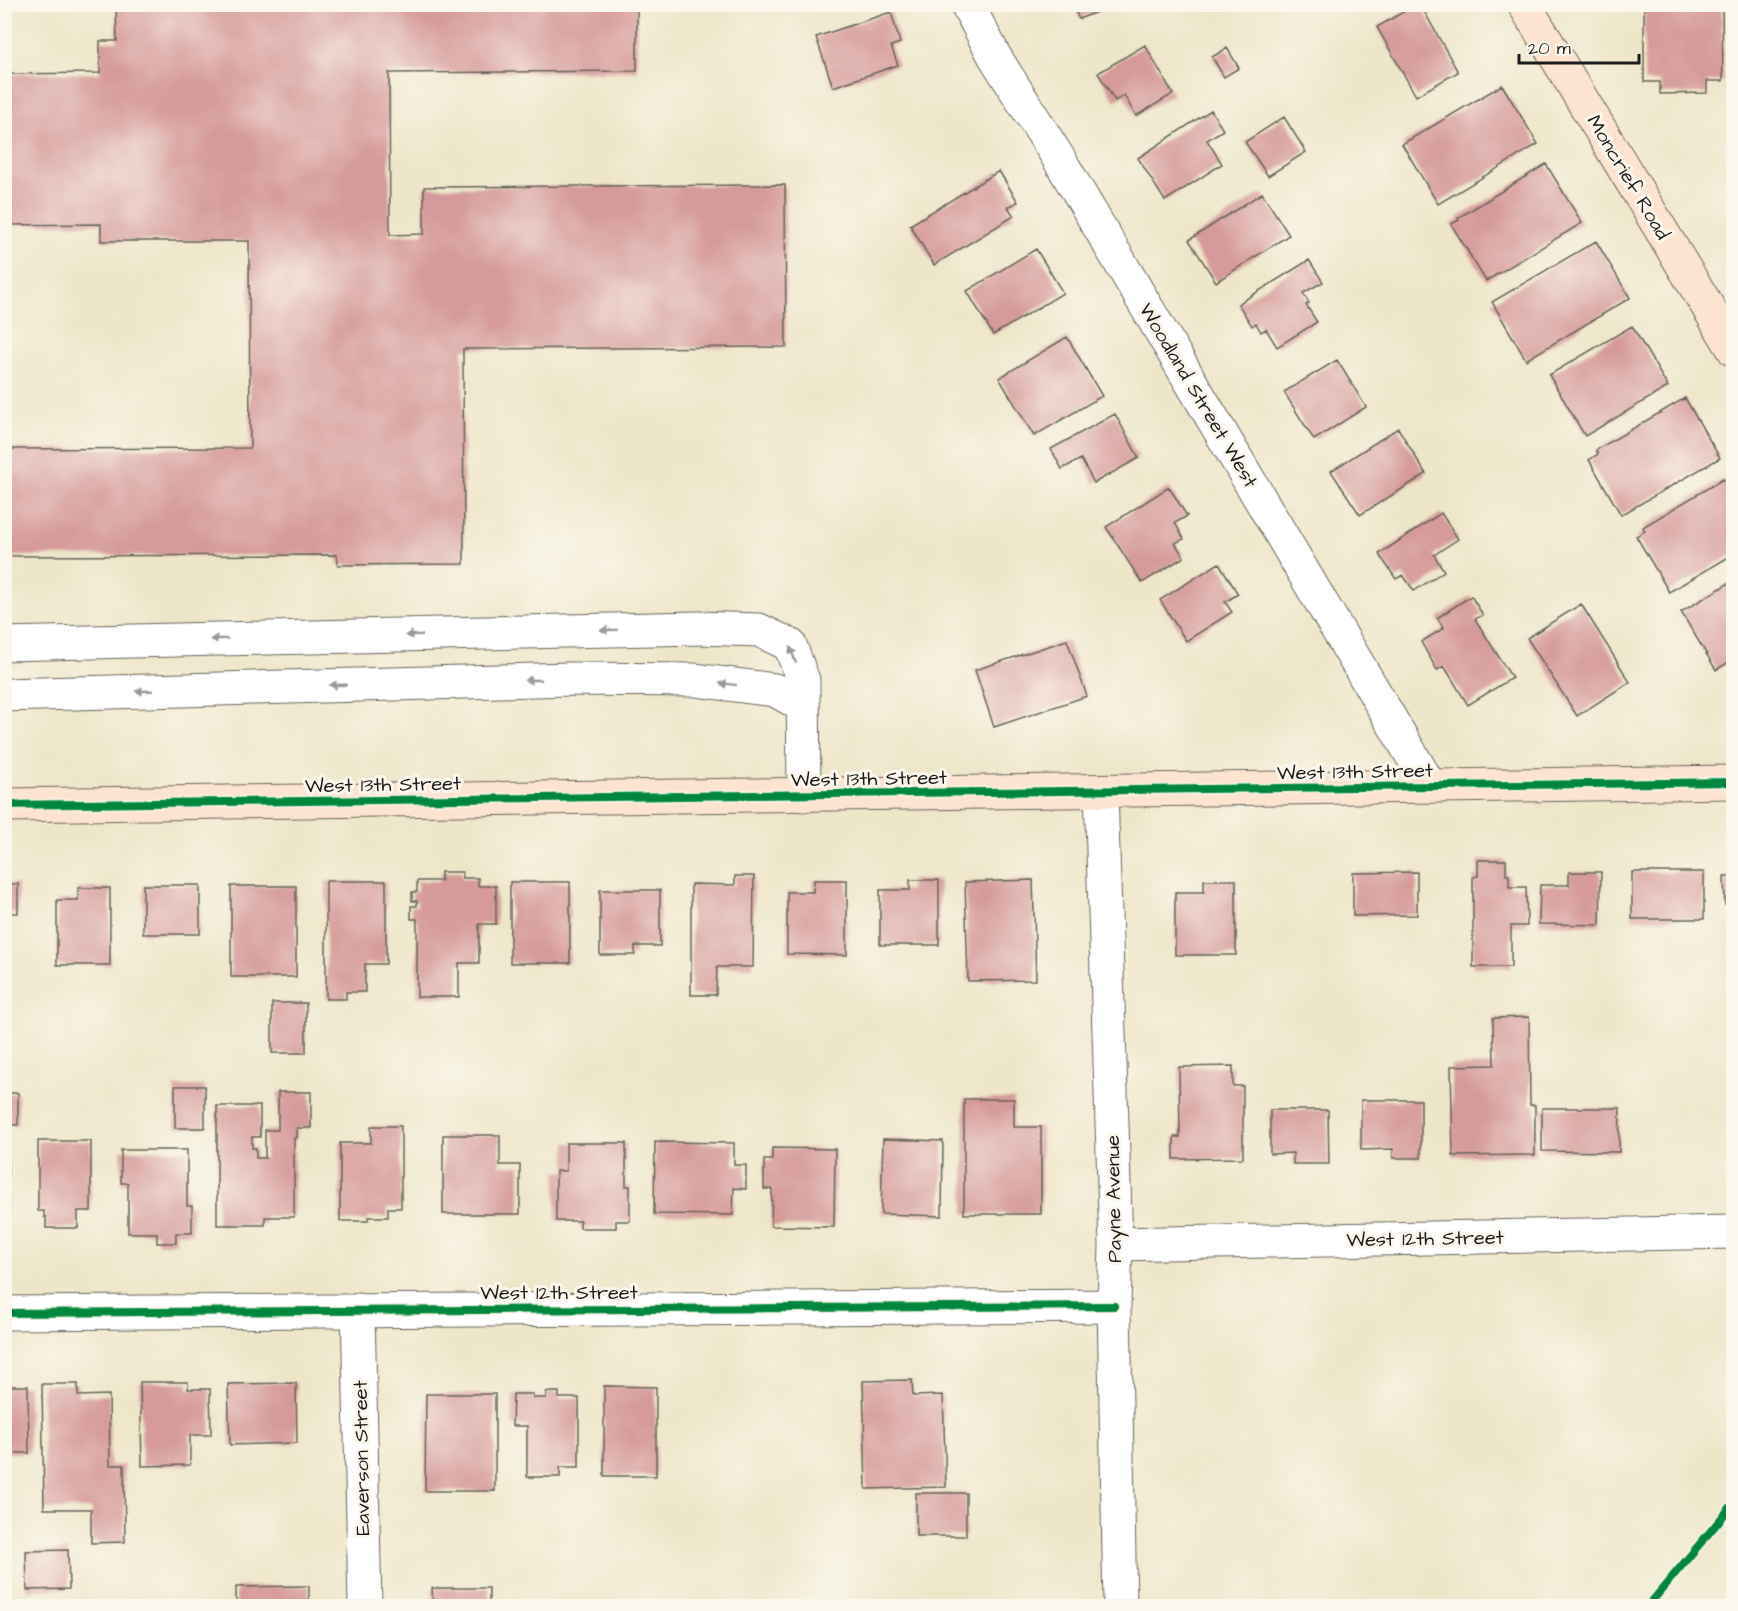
<svg xmlns="http://www.w3.org/2000/svg" width="1738" height="1611" viewBox="0 0 1738 1611" font-family="'Architects Daughter',sans-serif">
<style>
.building{fill:#d59a99}
.lines{fill:none;stroke-linecap:round;stroke-linejoin:round}
.street-casing{stroke:#666359;stroke-width:35}
.secondary-casing{stroke:#666359;stroke-width:35}
.street{stroke:#fff;stroke-width:33}
.secondary{stroke:#fde4d1;stroke-width:33}
.cycleway-casing{stroke:#fbf7ec;stroke-width:11}
.cycleway{stroke:#00873e;stroke-width:8}
.oneway{fill:#999}
.labels{text-anchor:middle;stroke-width:6;stroke-linejoin:round;paint-order:stroke}
.street-label{font-size:20px;fill:#1c1c1c;stroke:#fbf7ec}
</style>
<rect width="100%" height="100%" fill="#fbf7ec"/>
<filter id="ink" filterUnits="userSpaceOnUse"><feTurbulence type="fractalNoise" baseFrequency=".0167" numOctaves="2"/><feDisplacementMap in="SourceGraphic" scale="12" xChannelSelector="R" yChannelSelector="G"/><feConvolveMatrix kernelMatrix="1 2 1 2 8 2 1 2 1" color-interpolation-filters="sRGB"/></filter>
<filter id="wash" filterUnits="userSpaceOnUse"><feTurbulence type="fractalNoise" baseFrequency=".008" numOctaves="4" result="noise"/><feDisplacementMap in="SourceGraphic" scale="24" xChannelSelector="R" yChannelSelector="G"/><feGaussianBlur stdDeviation="1.35" result="paint"/><feColorMatrix in="noise" values="0 0 0 0 0 0 0 0 0 0 0 0 0 0 0 0 0 1.4 0 .05"/><feComposite in="paint" operator="in"/></filter>
<g filter="url(#wash)">
<rect width="100%" height="100%" fill="#eee6c9"/>
<g id="blocks">
<path class="building" d="M 116,4 L 637,4 L 637,71 L 389,73 L 390,235 L 424,234 L 424,187 L 785,185 L 786,347 L 463,349 L 464,564 L 338,565 L 337,555 L 4,556 L 4,449 L 250,448 L 249,241 L 101,241 L 101,224 L 4,225 L 4,74 L 100,73 L 100,41 L 117,41 Z
M 1072,4 L 1114,4 L 1114,5 L 1079,19 Z
M 1417,4 L 1420,4 L 1458,72 L 1416,96 L 1377,27 Z
M 1644,4 L 1722,4 L 1723,81 L 1707,81 L 1707,93 L 1660,94 L 1660,82 L 1644,82 Z
M 891,12 L 900,43 L 891,46 L 898,65 L 833,87 L 816,37 Z
M 1145,45 L 1173,94 L 1136,116 L 1124,95 L 1115,101 L 1098,73 Z
M 1227,48 L 1239,68 L 1224,77 L 1212,57 Z
M 1502,85 L 1538,144 L 1438,204 L 1402,144 Z
M 1211,110 L 1223,130 L 1207,140 L 1222,164 L 1165,201 L 1138,158 Z
M 1284,117 L 1306,152 L 1268,176 L 1245,142 Z
M 1546,164 L 1582,223 L 1486,281 L 1451,224 L 1459,220 L 1458,218 Z
M 999,171 L 1018,202 L 1008,207 L 1014,216 L 934,265 L 910,225 Z
M 1262,193 L 1289,235 L 1216,282 L 1189,240 Z
M 1596,241 L 1630,298 L 1526,360 L 1492,302 Z
M 1036,249 L 1063,293 L 993,335 L 967,291 Z
M 1309,260 L 1323,282 L 1303,293 L 1309,303 L 1306,305 L 1317,322 L 1277,347 L 1266,329 L 1261,332 L 1256,323 L 1252,326 L 1238,304 Z
M 1632,326 L 1668,387 L 1585,436 L 1549,375 Z
M 1067,337 L 1102,396 L 1034,436 L 999,378 Z
M 1337,360 L 1366,407 L 1314,440 L 1284,392 Z
M 1685,398 L 1720,458 L 1621,515 L 1589,460 L 1598,454 L 1596,450 Z
M 1115,414 L 1139,458 L 1094,483 L 1081,459 L 1062,469 L 1051,449 Z
M 1398,428 L 1426,474 L 1360,515 L 1331,471 Z
M 1723,479 L 1727,484 L 1734,480 L 1734,554 L 1669,592 L 1636,536 L 1645,531 L 1643,527 Z
M 1169,487 L 1187,516 L 1175,523 L 1184,539 L 1175,543 L 1184,557 L 1142,583 L 1106,527 Z
M 1441,513 L 1458,539 L 1434,555 L 1444,571 L 1414,591 L 1403,575 L 1396,579 L 1379,554 Z
M 1219,563 L 1238,594 L 1225,602 L 1232,612 L 1186,641 L 1160,600 Z
M 1734,580 L 1734,659 L 1716,670 L 1681,612 Z
M 1471,596 L 1483,615 L 1475,619 L 1512,678 L 1468,705 L 1444,666 L 1437,670 L 1421,642 L 1444,628 L 1437,618 Z
M 1581,604 L 1630,682 L 1577,716 L 1527,638 Z
M 1067,640 L 1087,696 L 994,727 L 975,670 Z
M 1478,860 L 1506,860 L 1506,875 L 1509,875 L 1509,887 L 1526,887 L 1527,926 L 1511,926 L 1511,967 L 1473,967 L 1473,877 L 1478,876 Z
M 441,872 L 462,872 L 462,878 L 478,878 L 478,886 L 496,886 L 496,924 L 479,924 L 479,963 L 459,963 L 459,997 L 417,997 L 417,919 L 411,919 L 411,906 L 417,906 L 417,901 L 412,901 L 412,892 L 417,892 L 417,881 L 441,881 Z
M 1417,872 L 1417,915 L 1353,916 L 1353,873 Z
M 1569,872 L 1601,872 L 1600,925 L 1539,924 L 1540,885 L 1569,885 Z
M 1632,872 L 1704,872 L 1704,919 L 1632,919 Z
M 735,876 L 754,876 L 753,967 L 717,967 L 716,995 L 691,995 L 691,884 L 735,885 Z
M 1724,876 L 1734,876 L 1734,905 L 1725,905 Z
M 814,880 L 847,880 L 847,955 L 787,954 L 787,892 L 813,892 Z
M 910,880 L 939,880 L 939,945 L 880,945 L 880,890 L 910,890 Z
M 1033,880 L 1036,980 L 968,981 L 965,882 Z
M 1204,880 L 1236,880 L 1236,955 L 1175,955 L 1175,892 L 1204,892 Z
M 326,881 L 386,881 L 386,964 L 365,964 L 365,992 L 346,992 L 346,999 L 326,999 Z
M 510,882 L 570,882 L 570,963 L 510,963 Z
M 4,884 L 18,884 L 18,913 L 9,913 L 9,942 L 4,942 Z
M 143,885 L 200,885 L 200,934 L 143,934 Z
M 231,886 L 296,886 L 296,977 L 231,977 Z
M 78,888 L 110,888 L 110,965 L 57,965 L 57,900 L 78,900 Z
M 600,890 L 660,890 L 660,946 L 635,946 L 635,955 L 600,955 Z
M 272,1003 L 306,1003 L 306,1053 L 272,1053 Z
M 1529,1017 L 1530,1105 L 1535,1105 L 1535,1155 L 1453,1156 L 1451,1066 L 1494,1065 L 1493,1018 Z
M 1233,1066 L 1233,1086 L 1243,1086 L 1243,1158 L 1174,1159 L 1174,1137 L 1180,1137 L 1179,1067 Z
M 175,1086 L 205,1086 L 205,1128 L 175,1128 Z
M 278,1092 L 311,1092 L 311,1128 L 297,1128 L 297,1138 L 294,1138 L 294,1217 L 265,1217 L 265,1225 L 217,1225 L 217,1106 L 260,1106 L 260,1137 L 252,1137 L 252,1148 L 256,1148 L 256,1158 L 265,1158 L 265,1130 L 278,1130 Z
M 4,1093 L 18,1093 L 18,1125 L 4,1125 Z
M 964,1099 L 1014,1099 L 1014,1127 L 1041,1127 L 1041,1214 L 964,1214 Z
M 1361,1100 L 1421,1100 L 1421,1158 L 1393,1158 L 1393,1149 L 1361,1150 Z
M 1542,1108 L 1620,1108 L 1619,1152 L 1542,1151 Z
M 1270,1110 L 1328,1110 L 1329,1164 L 1293,1164 L 1293,1153 L 1270,1154 Z
M 371,1126 L 401,1126 L 401,1208 L 388,1208 L 388,1217 L 368,1217 L 368,1221 L 340,1221 L 340,1143 L 371,1143 Z
M 443,1135 L 500,1135 L 500,1165 L 520,1165 L 520,1214 L 443,1214 Z
M 883,1139 L 943,1141 L 942,1216 L 881,1214 Z
M 38,1141 L 91,1141 L 91,1211 L 78,1211 L 78,1228 L 46,1228 L 46,1217 L 44,1217 L 44,1211 L 38,1211 Z
M 4,1142 L 8,1142 L 8,1213 L 4,1213 Z
M 655,1142 L 734,1143 L 734,1165 L 746,1165 L 746,1189 L 734,1188 L 733,1215 L 654,1214 Z
M 566,1143 L 626,1143 L 626,1186 L 630,1186 L 630,1221 L 616,1221 L 616,1228 L 580,1228 L 580,1221 L 556,1221 L 556,1171 L 566,1171 Z
M 772,1148 L 835,1149 L 834,1227 L 771,1226 L 772,1189 L 764,1189 L 764,1160 L 772,1160 Z
M 121,1150 L 187,1150 L 187,1206 L 192,1206 L 192,1233 L 176,1233 L 176,1243 L 157,1243 L 157,1233 L 128,1233 L 128,1183 L 121,1183 Z
M 912,1380 L 913,1396 L 943,1395 L 946,1487 L 866,1489 L 863,1381 Z
M 140,1382 L 188,1382 L 188,1389 L 210,1389 L 211,1435 L 190,1435 L 190,1465 L 142,1466 Z
M 296,1383 L 297,1443 L 230,1445 L 228,1384 Z
M 42,1384 L 78,1384 L 78,1396 L 109,1395 L 110,1465 L 124,1465 L 125,1542 L 91,1543 L 91,1509 L 44,1509 Z
M 4,1386 L 28,1386 L 29,1453 L 4,1453 Z
M 604,1386 L 656,1387 L 656,1476 L 604,1476 Z
M 546,1392 L 559,1392 L 559,1398 L 579,1398 L 579,1467 L 560,1467 L 560,1477 L 527,1477 L 527,1426 L 512,1426 L 513,1394 L 533,1394 L 533,1398 L 546,1398 Z
M 426,1394 L 495,1394 L 495,1491 L 425,1491 Z
M 916,1493 L 966,1493 L 966,1536 L 916,1536 Z
M 68,1550 L 69,1589 L 27,1590 L 26,1551 Z
M 309,1586 L 309,1606 L 236,1606 L 236,1587 Z
M 432,1588 L 489,1588 L 489,1606 L 433,1606 Z"/>
</g>
</g>
<g filter="url(#ink)">
<use href="#blocks" fill-opacity="0" stroke="#666359" stroke-width="1.5"/>
<g class="lines">
<defs>
<path id="street" d="M 967,4 L 995,57 L 1056,154 L 1430,786
M 4,644 L 698,628 L 759,630 L 790,645 L 803,680 L 804,795
M 4,695 L 569,679 L 695,680 L 775,690 L 803,706
M 1101,791 L 1116,1244 L 1114,1306 L 1120,1606
M 1116,1244 L 1734,1232
M 358,1310 L 365,1606
M 4,1313 L 1114,1306"/>
<path id="secondary" d="M 1524,4 L 1734,350
M 4,805 L 1734,782"/>
</defs>
<use href="#street" class="street-casing"/>
<use href="#secondary" class="secondary-casing"/>
<use href="#street" class="street"/>
<use href="#secondary" class="secondary"/>
<defs>
<path id="cycleway" d="M 4,805 L 1734,782
M 4,1313 L 1114,1306
M 1648,1606 L 1734,1503"/>
</defs>
<use href="#cycleway" class="cycleway-casing"/>
<use href="#cycleway" class="cycleway"/>
</g>
<defs><path id="oneway-solid" d="M-6-.8H1V-3.2L6.5 0L1 3.2V.8H-6Z" transform="scale(1.5)"/></defs>
<g class="oneway">
<use href="#oneway-solid" transform="translate(609 630) rotate(179)"/>
<use href="#oneway-solid" transform="translate(414 635) rotate(179)"/>
<use href="#oneway-solid" transform="translate(219 639) rotate(179)"/>
<use href="#oneway-solid" transform="translate(793 655) rotate(-110)"/>
<use href="#oneway-solid" transform="translate(533 680) rotate(178)"/>
<use href="#oneway-solid" transform="translate(728 684) rotate(-173)"/>
<use href="#oneway-solid" transform="translate(338 685) rotate(178)"/>
<use href="#oneway-solid" transform="translate(144 691) rotate(178)"/>
</g>
</g>
<g class="labels">
<g class="street-label">
<text transform="translate(1629 177) rotate(59)" y="7">Moncrief Road</text>
<text transform="translate(1199 395) rotate(59)" y="7">Woodland Street West</text>
<text transform="translate(1355 771) rotate(-1)" y="7">West 13th Street</text>
<text transform="translate(869 778) rotate(-1)" y="7">West 13th Street</text>
<text transform="translate(383 784) rotate(-1)" y="7">West 13th Street</text>
<text transform="translate(1113 1199) rotate(-91)" y="7">Payne Avenue</text>
<text transform="translate(1425 1238) rotate(-1)" y="7">West 12th Street</text>
<text x="559" y="1299">West 12th Street</text>
<text transform="translate(361 1458) rotate(-91)" y="7">Eaverson Street</text>
</g>
</g>
<rect width="1738" height="1611" fill="none" stroke="#fbf7ec" stroke-width="24"/>
<path d="M1519 54v9h120v-9" fill="none" stroke="#1c1c1c" stroke-width="3"/>
<text x="1528" y="54" font-size="18" fill="#1c1c1c" stroke="#fbf7ec" stroke-width="4.5" paint-order="stroke">20 m</text>
</svg>
